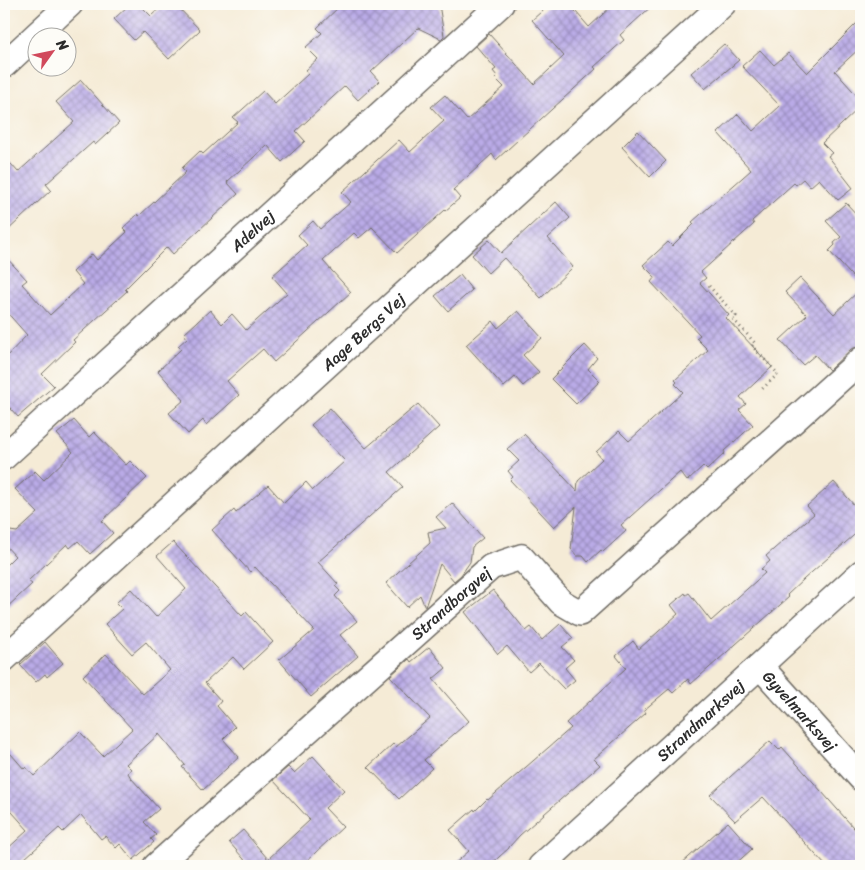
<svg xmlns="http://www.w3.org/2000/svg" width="865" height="870" viewBox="0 0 865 870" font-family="Sriracha,sans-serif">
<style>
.building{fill:url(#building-cross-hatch)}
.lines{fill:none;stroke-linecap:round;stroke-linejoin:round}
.street-casing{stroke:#726e67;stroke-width:28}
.path{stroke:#726e67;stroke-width:3;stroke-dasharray:1 4;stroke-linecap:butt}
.street{stroke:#fff;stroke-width:25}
.labels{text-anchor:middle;stroke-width:4;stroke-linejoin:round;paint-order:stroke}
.street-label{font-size:16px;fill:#2b2b2b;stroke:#fdfcf7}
</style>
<defs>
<pattern id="building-cross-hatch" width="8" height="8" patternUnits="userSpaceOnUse" patternTransform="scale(1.25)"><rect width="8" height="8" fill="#baabe7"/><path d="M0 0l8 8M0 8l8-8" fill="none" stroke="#978bbb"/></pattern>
</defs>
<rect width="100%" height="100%" fill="#fdfcf7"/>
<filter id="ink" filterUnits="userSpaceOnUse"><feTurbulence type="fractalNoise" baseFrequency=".02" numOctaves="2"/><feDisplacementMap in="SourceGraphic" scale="10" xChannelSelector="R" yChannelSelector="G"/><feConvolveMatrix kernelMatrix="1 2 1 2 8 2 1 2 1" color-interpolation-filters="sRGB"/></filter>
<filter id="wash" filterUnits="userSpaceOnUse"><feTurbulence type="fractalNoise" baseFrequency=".0096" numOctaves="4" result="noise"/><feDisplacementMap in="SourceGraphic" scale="20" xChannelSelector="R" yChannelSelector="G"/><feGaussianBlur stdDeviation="1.12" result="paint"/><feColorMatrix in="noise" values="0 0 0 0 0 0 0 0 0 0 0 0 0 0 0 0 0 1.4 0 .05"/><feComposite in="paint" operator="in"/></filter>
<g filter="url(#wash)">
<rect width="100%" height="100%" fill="#f5ebd6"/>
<g id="blocks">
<path class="building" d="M 130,4 L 139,4 L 151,16 L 164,4 L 175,4 L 200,30 L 169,59 L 143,32 L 134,40 L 114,19 Z
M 342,4 L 439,4 L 444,36 L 441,39 L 418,28 L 371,72 L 379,81 L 358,100 L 345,86 L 296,131 L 305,141 L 282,162 L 267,145 L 227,182 L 238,194 L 173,254 L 167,247 L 125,289 L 127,291 L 73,340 L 75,342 L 42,374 L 54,386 L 18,417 L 4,401 L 4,359 L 27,335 L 4,309 L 4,255 L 27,280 L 22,284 L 50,315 L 83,284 L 73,272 L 92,254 L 97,260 L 127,232 L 123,228 L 138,214 L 139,216 L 186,172 L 182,168 L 200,151 L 203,154 L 238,122 L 233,118 L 263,91 L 275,104 L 308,74 L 306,70 L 318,59 L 306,47 L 322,33 L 317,28 Z
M 550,4 L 569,4 L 589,27 L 614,4 L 654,4 L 620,35 L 624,40 L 594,67 L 596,69 L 496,160 L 492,154 L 453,190 L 460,198 L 445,211 L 445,210 L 397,253 L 372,227 L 359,238 L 354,233 L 323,261 L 351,292 L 274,362 L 263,349 L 227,381 L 239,395 L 206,425 L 203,420 L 188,434 L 169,413 L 184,400 L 158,371 L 181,349 L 178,346 L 187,338 L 184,334 L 210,310 L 222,324 L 232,314 L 246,330 L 287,293 L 272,276 L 307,245 L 298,235 L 313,221 L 320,229 L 351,202 L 342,192 L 399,140 L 410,152 L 444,121 L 431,107 L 445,95 L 467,120 L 504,87 L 495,78 L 497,76 L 493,71 L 496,69 L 476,46 L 489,34 L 534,84 L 564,56 L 532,20 Z
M 861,19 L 861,47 L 835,71 L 861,100 L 861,106 L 822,143 L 832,153 L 828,156 L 853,188 L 838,200 L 819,179 L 810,187 L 803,179 L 796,185 L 794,183 L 752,221 L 754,224 L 701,272 L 706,278 L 700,283 L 729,315 L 726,318 L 772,367 L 740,397 L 746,404 L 739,410 L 753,425 L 724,451 L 725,453 L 707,470 L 703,466 L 687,481 L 680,472 L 621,525 L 626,531 L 603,552 L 601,550 L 588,562 L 583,556 L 577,556 L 571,549 L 576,507 L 554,527 L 510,480 L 513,477 L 508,471 L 519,461 L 507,449 L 524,434 L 577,491 L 578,481 L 602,459 L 596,452 L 619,431 L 629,441 L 683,392 L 675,384 L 677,382 L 675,380 L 708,350 L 696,338 L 700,335 L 651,282 L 655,277 L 643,265 L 668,242 L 672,246 L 694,224 L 692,222 L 751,170 L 718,133 L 738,114 L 753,131 L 780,106 L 742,66 L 760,50 L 774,65 L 788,53 L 807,73 Z
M 724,44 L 739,60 L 705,89 L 691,73 Z
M 81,80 L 119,123 L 95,145 L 93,142 L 46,184 L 51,190 L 4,234 L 4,156 L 18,172 L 74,122 L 56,102 Z
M 638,131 L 666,161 L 650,177 L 622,147 Z
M 556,202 L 570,218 L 548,238 L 573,267 L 541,298 L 504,258 L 488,273 L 472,255 L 489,240 L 501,253 Z
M 846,203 L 861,219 L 861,286 L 829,251 L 835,245 L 834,243 L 841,237 L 826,221 Z
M 460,275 L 472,290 L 448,311 L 435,296 Z
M 800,278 L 834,314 L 861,289 L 861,346 L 851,349 L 829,370 L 815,355 L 803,365 L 780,340 L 807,315 L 785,292 Z
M 518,311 L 542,338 L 523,355 L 539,372 L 523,386 L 515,377 L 504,387 L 466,345 L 493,321 L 498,328 Z
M 585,345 L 597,358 L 588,369 L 600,381 L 576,404 L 551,379 Z
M 418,404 L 439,427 L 389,472 L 403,487 L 318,562 L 338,584 L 335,586 L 340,591 L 335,596 L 357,621 L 340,635 L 358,656 L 311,697 L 279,660 L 314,630 L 255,567 L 250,572 L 212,530 L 234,510 L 236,513 L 268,485 L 284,503 L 306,482 L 313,490 L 345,461 L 311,425 L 330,408 L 366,448 Z
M 74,420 L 89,437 L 94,432 L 126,465 L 130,461 L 147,478 L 102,521 L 113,533 L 90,554 L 78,541 L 70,548 L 67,544 L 28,581 L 32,584 L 4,610 L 4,567 L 15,556 L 4,544 L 4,537 L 10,531 L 17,532 L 38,513 L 15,489 L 35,471 L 44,480 L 73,452 L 57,434 Z
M 834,482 L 861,513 L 861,529 L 804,579 L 787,595 L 789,597 L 691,684 L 688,679 L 673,693 L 669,689 L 644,710 L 646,713 L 594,759 L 600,765 L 520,835 L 509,847 L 509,848 L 489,866 L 452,866 L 469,851 L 450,830 L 474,809 L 475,811 L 487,799 L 488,800 L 571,728 L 566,723 L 626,668 L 616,656 L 633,641 L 639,649 L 678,614 L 671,605 L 685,593 L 686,595 L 689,593 L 711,621 L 765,573 L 761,569 L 770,561 L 766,556 L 814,514 L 807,506 Z
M 452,503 L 483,538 L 472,547 L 470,562 L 461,575 L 454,581 L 440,564 L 425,607 L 420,595 L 407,607 L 386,583 L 430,543 L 428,532 L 446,528 L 436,517 Z
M 173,542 L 242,616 L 246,612 L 273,642 L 244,669 L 233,657 L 205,683 L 221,701 L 217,706 L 235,727 L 223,739 L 239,757 L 203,790 L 182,767 L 185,765 L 159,734 L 126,764 L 131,769 L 128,773 L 131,778 L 159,809 L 144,822 L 156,835 L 151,839 L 154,842 L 133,860 L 120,844 L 116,848 L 105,836 L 101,839 L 81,815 L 63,832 L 59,828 L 16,866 L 4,866 L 4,852 L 28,830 L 4,803 L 4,746 L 24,769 L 26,767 L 34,776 L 80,732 L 103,756 L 132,729 L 83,676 L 106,654 L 143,694 L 170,670 L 146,642 L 132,654 L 105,624 L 122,609 L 116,603 L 131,589 L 156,617 L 186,589 L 157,556 Z
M 493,590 L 526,631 L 531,627 L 542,640 L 560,624 L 573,638 L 562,647 L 574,660 L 565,668 L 575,680 L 564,689 L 539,663 L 529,672 L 507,646 L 498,654 L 465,612 Z
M 45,642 L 63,663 L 47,677 L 45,674 L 36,682 L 20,665 Z
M 429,647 L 446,668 L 433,679 L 469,721 L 424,760 L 432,768 L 399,799 L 368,767 L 393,744 L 396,747 L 430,718 L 390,676 L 409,659 L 411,662 Z
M 770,741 L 779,750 L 782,747 L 861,836 L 861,866 L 826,866 L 763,797 L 735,821 L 710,795 Z
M 313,756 L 344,790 L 325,808 L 343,827 L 301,866 L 250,866 L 229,842 L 243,830 L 268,859 L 310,820 L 273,780 L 288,767 L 294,773 Z
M 728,822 L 752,849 L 733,866 L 679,866 Z"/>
</g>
</g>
<g filter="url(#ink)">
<use href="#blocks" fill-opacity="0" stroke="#726e67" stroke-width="1"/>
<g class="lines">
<defs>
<g id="street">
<path d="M 4,65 L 70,4"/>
<path id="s1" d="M 4,457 L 501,4"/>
<path id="s2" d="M 4,659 L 723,4"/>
<path id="s3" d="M 760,666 L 861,778"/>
<path id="s4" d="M 156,866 L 491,567 L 521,557 L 561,602 L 580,613 L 861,360"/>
<path id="s5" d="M 541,866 L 861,573"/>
</g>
</defs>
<use href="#street" class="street-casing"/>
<path class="path" d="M 709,286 L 736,316 L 733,319 L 755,343 L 752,346 L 778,374 L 761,390"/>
<use href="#street" class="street"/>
</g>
</g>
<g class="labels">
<g class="street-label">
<text dy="6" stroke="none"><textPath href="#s1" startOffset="336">Adelvej</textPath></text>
<text dy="6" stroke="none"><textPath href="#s2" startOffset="486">Aage Bergs Vej</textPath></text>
<text dy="6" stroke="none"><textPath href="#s4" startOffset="395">Strandborgvej</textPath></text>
<text dy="6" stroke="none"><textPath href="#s3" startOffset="60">Gyvelmarksvej</textPath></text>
<text dy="6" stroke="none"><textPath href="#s5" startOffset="216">Strandmarksvej</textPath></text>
</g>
</g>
<rect width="865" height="870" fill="none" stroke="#fdfcf7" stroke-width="20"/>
<g transform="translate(52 52) rotate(57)"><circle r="24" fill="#fdfcf7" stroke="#a9a8a5"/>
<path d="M0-4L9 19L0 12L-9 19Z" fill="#d1495b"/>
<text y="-8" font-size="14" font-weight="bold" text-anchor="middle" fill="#2b2b2b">N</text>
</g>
</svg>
